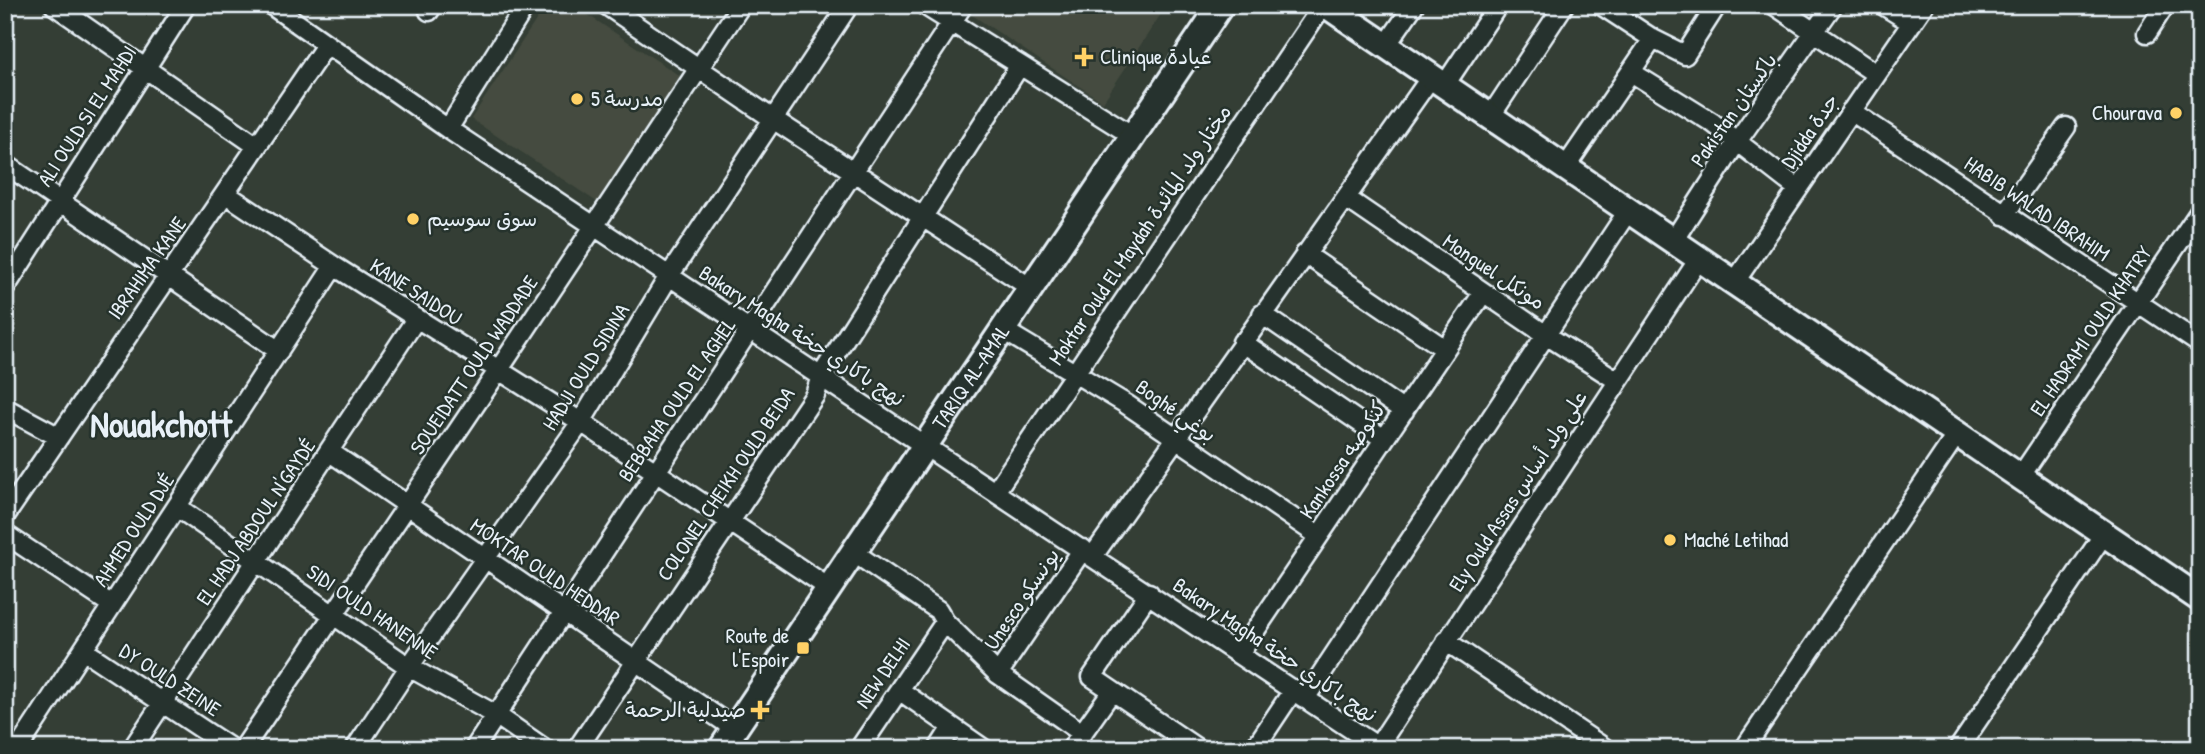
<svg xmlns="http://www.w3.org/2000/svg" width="2205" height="754" viewBox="0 0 2205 754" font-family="'Patrick Hand','Playpen Sans Arabic',sans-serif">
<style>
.built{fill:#444b3f}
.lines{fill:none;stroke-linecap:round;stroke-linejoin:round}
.street-casing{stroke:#e8f1f8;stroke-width:23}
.secondary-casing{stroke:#e8f1f8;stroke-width:30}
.street{stroke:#26332d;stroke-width:18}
.secondary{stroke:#26332d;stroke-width:24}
.poi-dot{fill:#ffd166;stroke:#26332d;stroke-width:2.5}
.labels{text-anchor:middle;stroke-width:5;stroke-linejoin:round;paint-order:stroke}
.poi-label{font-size:21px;fill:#e8f1f8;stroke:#26332d;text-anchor:start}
.street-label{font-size:21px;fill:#e8f1f8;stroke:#26332d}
.town-label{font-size:35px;font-weight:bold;fill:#e8f1f8;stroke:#26332d}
</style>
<rect width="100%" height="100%" fill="#343e35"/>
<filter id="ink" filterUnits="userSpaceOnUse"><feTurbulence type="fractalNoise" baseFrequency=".0143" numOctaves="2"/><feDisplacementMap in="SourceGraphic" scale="14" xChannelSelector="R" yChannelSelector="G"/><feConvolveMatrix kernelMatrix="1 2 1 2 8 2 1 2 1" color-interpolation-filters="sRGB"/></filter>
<g filter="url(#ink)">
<path class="built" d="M 546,5 L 573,5 L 683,78 L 600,204 L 471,119 Z
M 974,5 L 1167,5 L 1103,102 L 969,13 Z"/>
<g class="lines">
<defs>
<path id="street" d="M 54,5 L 257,146
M 271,5 L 448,129 L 1381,749
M 606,5 L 773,119 L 1031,288
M 924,5 L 1133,136
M 1601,5 L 1653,39 L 1685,55 L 1717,5
M 1774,5 L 1876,74
M 1883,5 L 1912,23
M 429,11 L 433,5
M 2147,33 L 2165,5
M 1385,47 L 1414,5
M 1631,72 L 1713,123 L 1798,189
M 1444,86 L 1498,5
M 1851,111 L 2200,344
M 1490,117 L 1564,5
M 448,129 L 526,5
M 5,164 L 279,351
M 1565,168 L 1653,39
M 226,194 L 334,266 L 581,422 L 829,588
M 1346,198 L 1546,335 L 1618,381
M 2004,215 L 2066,127
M 1673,241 L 1736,143 L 1833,5
M 1305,254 L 1445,349
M 1734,283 L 1924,5
M 5,288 L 186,5
M 1262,314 L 1404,411
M 1003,330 L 1126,404 L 1319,536
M 1242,342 L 1384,439
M 5,408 L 59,437
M 330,452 L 735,729
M 2020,477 L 2200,211
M 995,492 L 1323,5
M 177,507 L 409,667 L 496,715 L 545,749
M 5,516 L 326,45
M 5,534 L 112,605
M 853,552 L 938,610 L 945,622 L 998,674 L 1082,733
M 1093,556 L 1431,77
M 1149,593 L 1092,677 L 1198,749
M 1446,641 L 1606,749
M 83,650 L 232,749
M 1240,653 L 1483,293
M 998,674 L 1083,549
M 899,690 L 984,749
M 1306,697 L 1628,211
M 18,749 L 334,266
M 132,749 L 416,319
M 243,749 L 498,371 L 741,5
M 355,749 L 409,667 L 581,422 L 669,276 L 849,5
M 474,749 L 963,5
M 577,749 L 815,395 L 821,376 L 1020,65
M 859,749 L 945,622
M 938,749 L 952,727
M 1071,749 L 1112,691
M 1254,749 L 1294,689
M 1376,749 L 1699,259
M 1744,749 L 1957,434
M 1958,749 L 2104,534"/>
<g id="secondary">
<path d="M 1326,5 L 2200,599"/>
<path id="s1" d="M 721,749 L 1221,5"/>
</g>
</defs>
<use href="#street" class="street-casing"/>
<use href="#secondary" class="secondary-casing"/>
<use href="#street" class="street"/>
<use href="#secondary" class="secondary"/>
</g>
</g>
<g class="poi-dot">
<path d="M1080.5 46.5h7v7h7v7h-7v7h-7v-7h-7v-7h7z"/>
<circle cx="577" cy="99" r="7"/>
<circle cx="2176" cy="113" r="7"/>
<circle cx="413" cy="219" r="7"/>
<circle cx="1670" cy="540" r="7"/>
<rect x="796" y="641" width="14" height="14" rx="3.5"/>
<path d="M756.5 699.5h7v7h7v7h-7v7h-7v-7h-7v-7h7z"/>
</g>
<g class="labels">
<g class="poi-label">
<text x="1100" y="64">Clinique عيادة</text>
<text x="591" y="106">مدرسة 5</text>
<text x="2162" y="120" text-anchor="end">Chourava</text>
<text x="427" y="226">سوق سوسيم</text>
<text x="1684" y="547">Maché Letihad</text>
<text x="789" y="643" text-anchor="end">Route de<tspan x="789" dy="24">l'Espoir</tspan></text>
<text x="746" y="717" text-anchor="end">صيدلية الرحمة</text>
</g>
<g class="street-label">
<text transform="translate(1734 110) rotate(-55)" y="7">Pakistan باكستان</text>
<text transform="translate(87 116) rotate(-57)" y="7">ALI OULD SI EL MAHDI</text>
<text transform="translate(1810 131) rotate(-56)" y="7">Djidda جدة</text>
<text transform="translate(2037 209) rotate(34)" y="7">HABIB WALAD IBRAHIM</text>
<text transform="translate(1140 235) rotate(-56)" y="7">Moktar Ould El Maydah مختار ولد المائدة</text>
<text transform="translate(147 268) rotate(-55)" y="7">IBRAHIMA KANE</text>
<text transform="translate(1494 272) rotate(34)" y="7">Monguel مونكل</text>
<text transform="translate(416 292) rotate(33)" y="7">KANE SAIDOU</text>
<text transform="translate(2091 331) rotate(-56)" y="7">EL HADRAMI OULD KHATRY</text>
<text transform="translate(802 336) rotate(33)" y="7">Bakary Magha نهج باكاري حخة</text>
<text transform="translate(474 365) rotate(-56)" y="7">SOUEIDATT OULD WADDADE</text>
<text transform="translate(586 367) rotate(-58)" y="7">HADJI OULD SIDINA</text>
<text dy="7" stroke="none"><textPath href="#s1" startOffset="448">TARIQ AL-AMAL</textPath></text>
<text transform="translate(677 400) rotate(-56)" y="7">BEBBAHA OULD EL AGHEL</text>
<text transform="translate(1176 411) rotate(35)" y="7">Boghé بوغي</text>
<text transform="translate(1343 460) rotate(-56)" y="7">Kankossa كنكوصه</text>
<text transform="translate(726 484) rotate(-56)" y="7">COLONEL CHEIKH OULD BEIDA</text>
<text transform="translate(1518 491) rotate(-57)" y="7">Ely Ould Assas علي ولد أساس</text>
<text transform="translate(256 522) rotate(-56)" y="7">EL HADJ ABDOUL N'GAYDÉ</text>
<text transform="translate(134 530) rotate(-57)" y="7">AHMED OULD DJÉ</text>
<text transform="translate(545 572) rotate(34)" y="7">MOKTAR OULD HEDDAR</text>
<text transform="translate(1022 599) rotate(-56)" y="7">Unesco يونسكو</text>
<text transform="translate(372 612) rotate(34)" y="7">SIDI OULD HANENNE</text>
<text transform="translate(1275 650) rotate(34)" y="7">Bakary Magha نهج باكاري حخة</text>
<text transform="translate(883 673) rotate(-56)" y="7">NEW DELHI</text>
<text transform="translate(170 680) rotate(33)" y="7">DY OULD ZEINE</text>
</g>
<g class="town-label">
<text x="161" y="437">Nouakchott</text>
</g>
</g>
<rect width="2205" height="754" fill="none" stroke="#26332d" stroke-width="28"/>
<rect x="14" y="14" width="2177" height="726" fill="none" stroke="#e8f1f8" stroke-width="2.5" filter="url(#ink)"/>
</svg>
